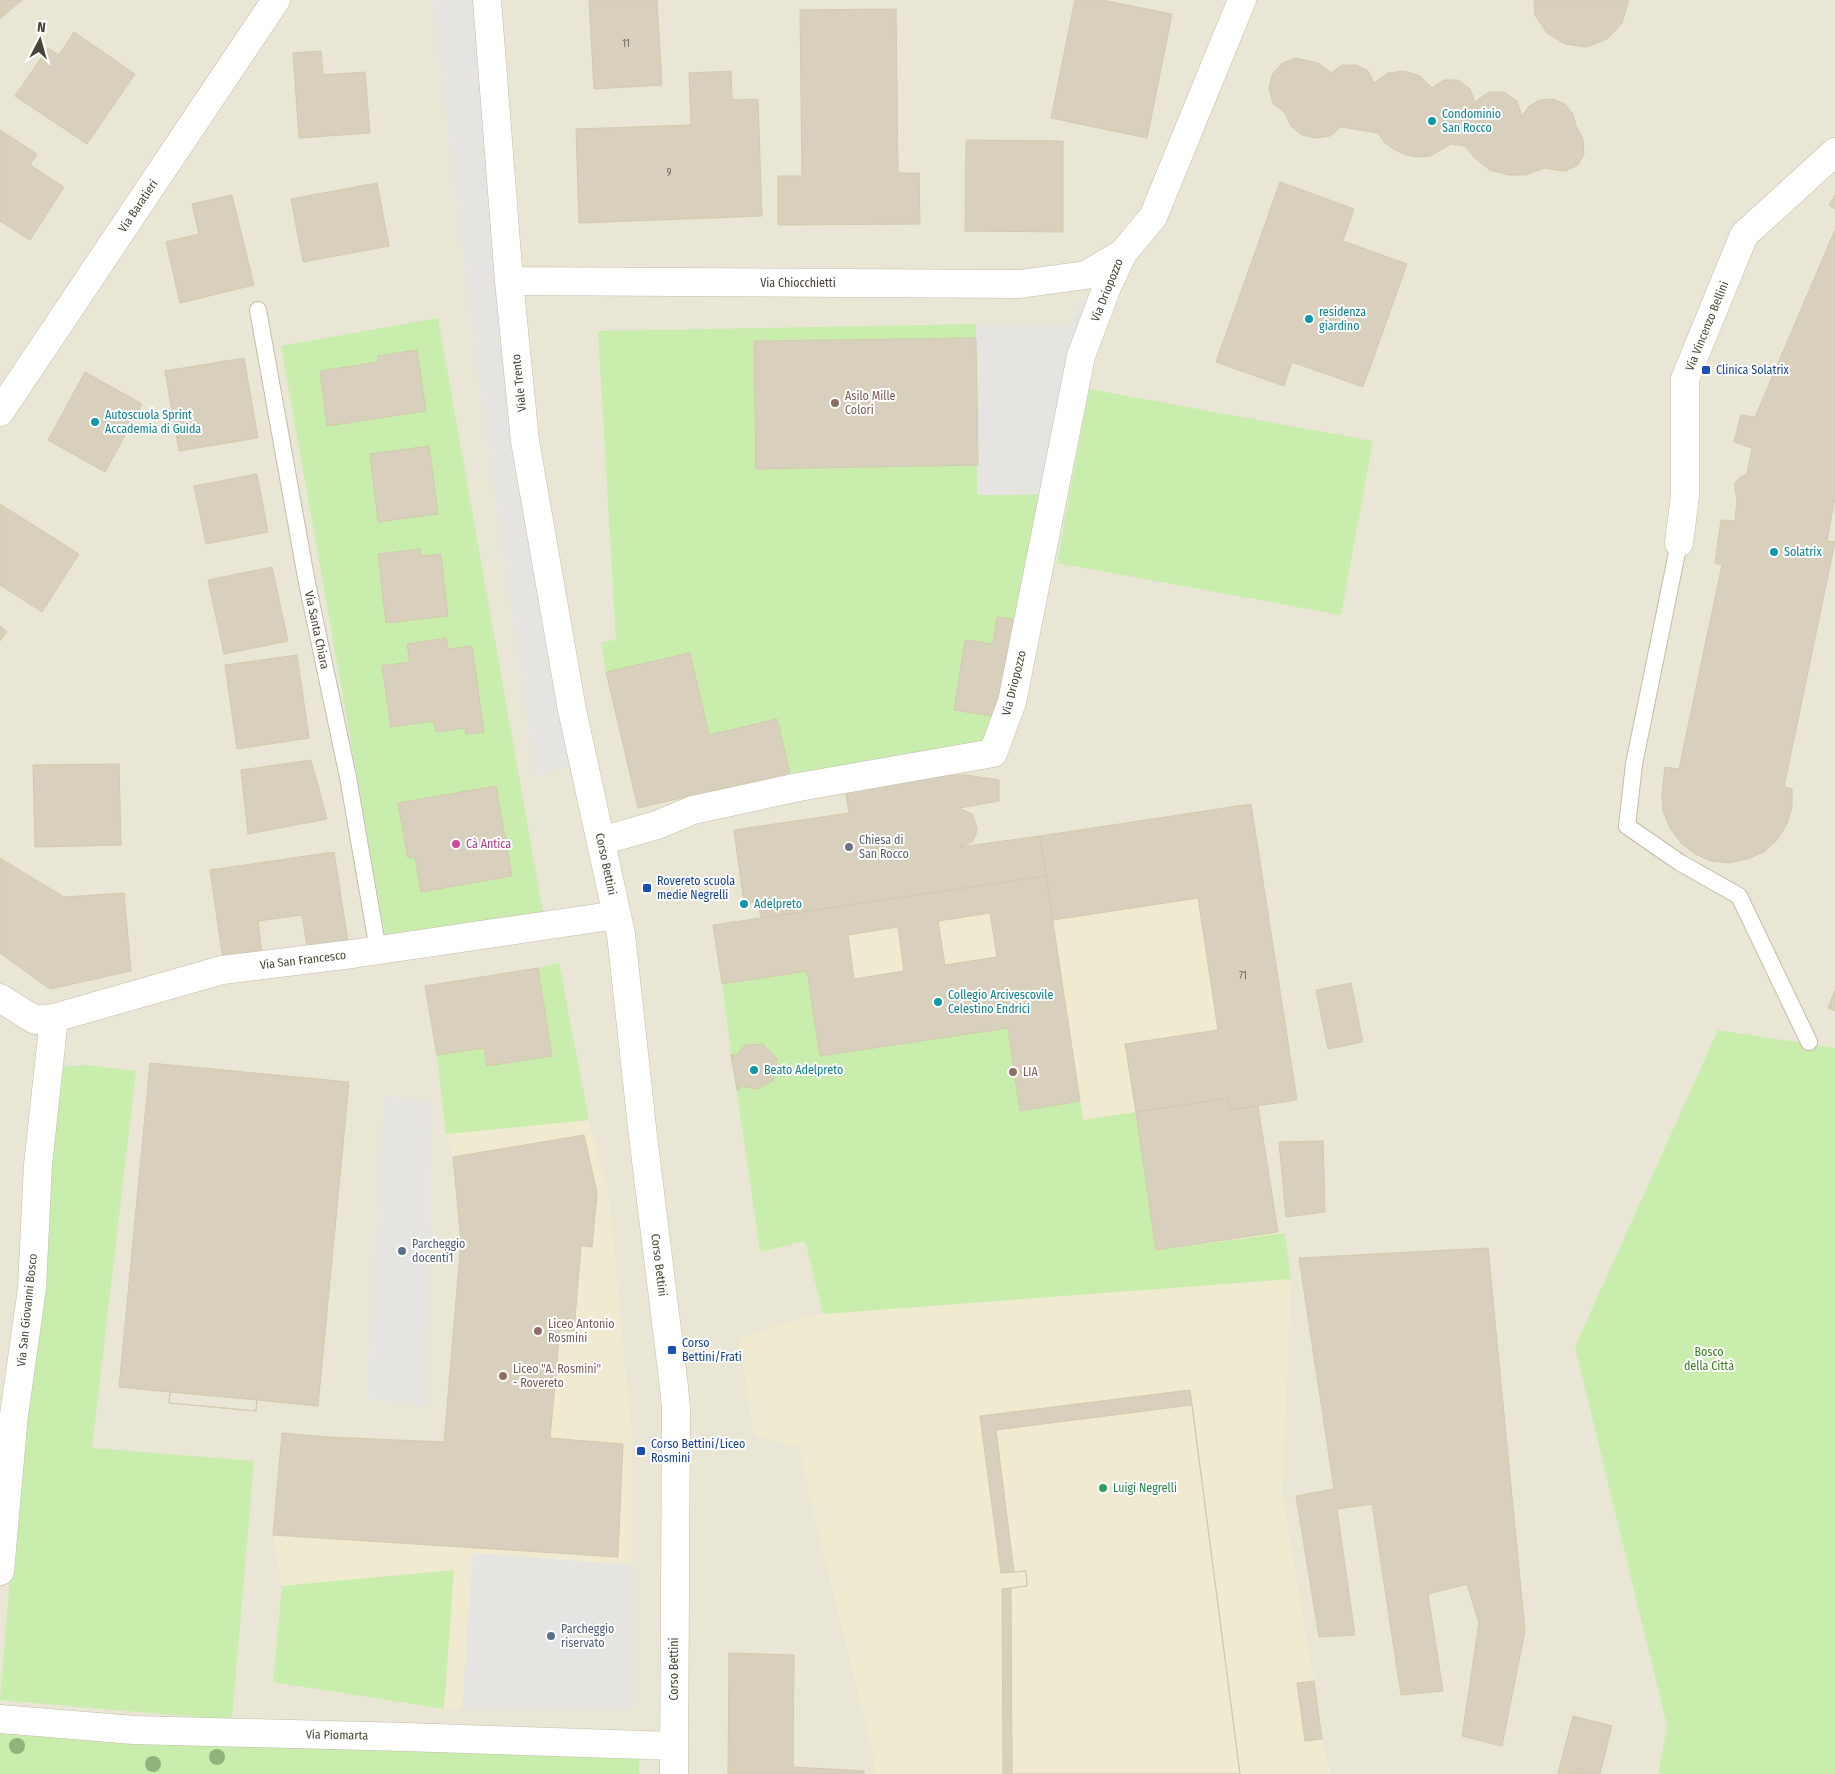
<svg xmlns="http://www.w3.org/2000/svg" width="1835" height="1774" viewBox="0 0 1835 1774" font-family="'Fira Sans Condensed',sans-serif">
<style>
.residential{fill:#eae6d5}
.education{fill:#f0ead0}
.green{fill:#c8edad}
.parking{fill:#e6e4e0}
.building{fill:#d8d0bc;stroke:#d3c9ae;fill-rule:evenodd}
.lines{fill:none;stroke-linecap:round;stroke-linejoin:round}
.lane-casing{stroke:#c2bca9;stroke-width:18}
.street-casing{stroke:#c2bca9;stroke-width:29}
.lane{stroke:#fff;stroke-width:16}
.street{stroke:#fff;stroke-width:28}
.tree{fill:#8fb47b}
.culture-dot{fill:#0f9aa8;stroke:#fff;stroke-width:2}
.transit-dot{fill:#1a4fb4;stroke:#fff;stroke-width:2}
.education-dot{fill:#8d6e63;stroke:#fff;stroke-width:2}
.hotel-dot{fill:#d1479c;stroke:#fff;stroke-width:2}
.worship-dot{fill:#6b7280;stroke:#fff;stroke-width:2}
.service-dot{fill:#5c6f8a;stroke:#fff;stroke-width:2}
.leisure-dot{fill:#2e9e5b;stroke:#fff;stroke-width:2}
.labels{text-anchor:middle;stroke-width:4;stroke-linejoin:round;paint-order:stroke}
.number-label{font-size:10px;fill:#6d6757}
.culture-label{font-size:12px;fill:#0d838f;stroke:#fff;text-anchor:start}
.street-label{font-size:12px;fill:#494435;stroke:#fff}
.transit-label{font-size:12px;fill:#164399;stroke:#fff;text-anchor:start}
.education-label{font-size:12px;fill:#785e54;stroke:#fff;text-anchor:start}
.worship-label{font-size:12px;fill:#5b616d;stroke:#fff;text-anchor:start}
.hotel-label{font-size:12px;fill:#b23c85;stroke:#fff;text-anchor:start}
.service-label{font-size:12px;fill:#4e5e75;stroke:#fff;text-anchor:start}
.park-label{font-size:12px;fill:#3b8122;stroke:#fff}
.leisure-label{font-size:12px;fill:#27864d;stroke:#fff;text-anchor:start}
</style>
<rect width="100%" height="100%" fill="#f5f3e7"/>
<path class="residential" d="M 0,0 L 1835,0 L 1835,1048 L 1717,1031 L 1667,1726 L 1658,1774 L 0,1774 Z"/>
<path class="education" d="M 1251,804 L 1297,1100 L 1258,1107 L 1278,1232 L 1285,1233 L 1291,1279 L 1282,1494 L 1314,1681 L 1322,1739 L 1330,1774 L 875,1774 L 874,1759 L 798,1447 L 754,1436 L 739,1338 L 778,1325 L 823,1314 L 805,1241 L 760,1252 L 713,925 L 1046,876 L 1040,836 Z
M 589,1120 L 608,1189 L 632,1435 L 634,1708 L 444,1709 L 273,1682 L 282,1586 L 273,1535 L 282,1433 L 327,1437 L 444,1442 L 461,1241 L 453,1157 L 446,1134 Z"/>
<path class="green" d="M 438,318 L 543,912 L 386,939 L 281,346 Z
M 976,324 L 976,338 L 754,341 L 756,469 L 978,465 L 978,495 L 1047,494 L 1019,620 L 993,644 L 965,640 L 955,710 L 998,717 L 987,747 L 803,773 L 790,773 L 777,720 L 709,735 L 689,653 L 606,672 L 601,642 L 616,640 L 598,331 Z
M 1089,389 L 1373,441 L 1341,615 L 1057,563 Z
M 559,963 L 589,1120 L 446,1134 L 437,1055 L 484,1048 L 487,1066 L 552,1056 L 538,968 Z
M 807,971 L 820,1056 L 1008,1028 L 1020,1110 L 1080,1101 L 1083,1120 L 1136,1112 L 1156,1250 L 1285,1233 L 1291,1279 L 823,1314 L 805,1241 L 760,1252 C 748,1163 733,1074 722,984 Z
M 1718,1030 L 1835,1048 L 1835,1774 L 1658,1774 L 1667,1726 L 1575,1347 Z
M 87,1065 L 136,1071 L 92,1448 L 254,1461 L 232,1720 L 0,1700 L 28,1361 L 61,1067 Z
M 454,1570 L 444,1709 L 273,1682 L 282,1586 Z
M 0,1733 L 639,1758 L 639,1774 L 0,1774 Z"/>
<path class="parking" d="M 432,0 L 487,0 L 509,281 L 584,762 L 535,776 L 478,379 Z
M 1104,285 L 1047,494 L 977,495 L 976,324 L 1069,325 L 1081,301 Z
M 384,1095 L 433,1103 L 427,1406 L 366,1399 Z
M 473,1553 L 634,1565 L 634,1708 L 462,1709 Z"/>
<path class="building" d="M 0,0 L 22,0 L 0,19 Z
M 589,0 L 657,0 L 662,85 L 594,89 Z
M 1075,0 L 1102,0 L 1172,14 L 1147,138 L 1051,118 Z
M 1534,0 L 1628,0 L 1628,3 L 1622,23 L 1607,39 L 1587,47 L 1565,44 L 1547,33 L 1535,15 Z
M 896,9 L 898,173 L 919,173 L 920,224 L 778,225 L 778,176 L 802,176 L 800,10 Z
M 74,32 L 135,74 L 87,144 L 15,96 L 48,48 L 59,55 Z
M 321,51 L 323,75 L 365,72 L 370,133 L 299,138 L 293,53 Z
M 1295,58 L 1318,63 L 1331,73 L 1342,65 L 1356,65 L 1368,71 L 1374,83 L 1388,73 L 1404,71 L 1420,76 L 1432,88 L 1444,80 L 1458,80 L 1470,89 L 1475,102 L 1489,92 L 1504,92 L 1517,101 L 1522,116 L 1529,106 L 1540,100 L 1553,99 L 1565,104 L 1573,114 L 1576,126 L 1583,139 L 1584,154 L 1578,165 L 1565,171 L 1544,168 L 1526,175 L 1508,175 L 1490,170 L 1475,158 L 1465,146 L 1451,144 L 1430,156 L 1418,157 L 1406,155 L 1395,150 L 1385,143 L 1378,133 L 1341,127 L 1330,136 L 1316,138 L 1302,135 L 1291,126 L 1285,113 L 1273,103 L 1269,89 L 1272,75 L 1281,64 Z
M 731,71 L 732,100 L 758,99 L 762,216 L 579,223 L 576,129 L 691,125 L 689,73 Z
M 0,130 L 37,154 L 30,165 L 64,187 L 30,240 L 0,221 Z
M 966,140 L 1063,141 L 1063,232 L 965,231 Z
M 1280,182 L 1354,209 L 1343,241 L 1407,264 L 1363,387 L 1292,362 L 1284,386 L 1216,362 Z
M 377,183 L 389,246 L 303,262 L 291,199 Z
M 232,195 L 254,285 L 180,303 L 166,242 L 199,234 L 192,204 Z
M 1835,195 L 1835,209 L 1829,205 Z
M 1835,230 L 1835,502 L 1834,502 L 1827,541 L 1835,542 L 1784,787 L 1792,789 L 1792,807 L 1787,824 L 1777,840 L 1764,852 L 1747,859 L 1729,863 L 1711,861 L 1695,854 L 1681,843 L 1670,828 L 1663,811 L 1662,793 L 1665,767 L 1679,769 L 1722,565 L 1715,563 L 1721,520 L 1735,521 L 1737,498 L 1735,491 L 1735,483 L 1740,477 L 1747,474 L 1752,448 L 1734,442 L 1741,415 L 1755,417 Z
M 976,338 L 978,465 L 756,469 L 754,341 Z
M 417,350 L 426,411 L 327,426 L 320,371 L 379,362 L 377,356 Z
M 244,358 L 258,438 L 179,451 L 165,371 Z
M 85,372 L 142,404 L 105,472 L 48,440 Z
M 429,446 L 438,514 L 378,522 L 370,454 Z
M 257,474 L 268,532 L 206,544 L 194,486 Z
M 0,504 L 79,554 L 42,612 L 0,585 Z
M 420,549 L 421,556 L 441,554 L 448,616 L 386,623 L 378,554 Z
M 272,567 L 288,641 L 224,654 L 208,580 Z
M 997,617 L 1019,620 L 998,717 L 954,710 L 965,640 L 993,644 Z
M 0,626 L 7,632 L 0,641 Z
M 446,638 L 448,649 L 472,646 L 484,732 L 466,734 L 465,728 L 436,732 L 434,721 L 391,727 L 382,666 L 410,662 L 407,644 Z
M 690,653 L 709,735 L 777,719 L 790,773 L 638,808 L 606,672 Z
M 297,655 L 309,738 L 237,749 L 225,665 Z
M 311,760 L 327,819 L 248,834 L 241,770 Z
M 119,764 L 121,845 L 35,847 L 33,765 Z
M 966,775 L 999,780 L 999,801 L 959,808 L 972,814 L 977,828 L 976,834 L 972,842 L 960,847 L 1040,836 L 1046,876 L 761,918 L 758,902 L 744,904 L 734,830 L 849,813 L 845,788 L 928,776 Z
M 496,786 L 512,876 L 421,892 L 415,857 L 408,858 L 398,803 Z
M 1251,804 L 1297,1100 L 1230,1110 L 1229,1098 L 1136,1112 L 1125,1044 L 1218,1030 L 1198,898 L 1053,920 L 1040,836 Z
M 334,852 L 348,941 L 307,947 L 302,915 L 258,921 L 262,954 L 223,960 L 210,870 Z
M 0,858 L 64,897 L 124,893 L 131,971 L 50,989 L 0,953 Z
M 1046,876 L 1080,1101 L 1020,1111 L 1008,1028 L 820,1056 L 807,971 L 722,984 L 713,925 ZM 990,913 L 997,957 L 945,965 L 938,921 ZM 898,927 L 904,971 L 854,979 L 848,935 Z
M 538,968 L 552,1056 L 487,1066 L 484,1048 L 437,1055 L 425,986 Z
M 1351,983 L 1363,1042 L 1328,1049 L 1316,990 Z
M 1835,990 L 1835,1011 L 1828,1008 Z
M 763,1044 L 777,1059 L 773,1081 L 757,1089 L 739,1086 L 740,1090 L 737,1090 L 731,1055 L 734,1054 L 734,1058 L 745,1045 Z
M 150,1063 L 349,1082 L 318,1406 L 257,1400 L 256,1411 L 169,1403 L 170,1392 L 119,1387 Z
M 1229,1098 L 1230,1110 L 1258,1106 L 1278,1232 L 1156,1250 L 1136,1112 Z
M 584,1135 L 597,1193 L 592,1247 L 581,1246 L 574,1331 L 560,1330 L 550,1438 L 623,1444 L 618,1557 L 273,1535 L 282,1433 L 327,1437 L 444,1442 L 461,1241 L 453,1157 Z
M 1323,1141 L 1325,1212 L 1286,1217 L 1279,1142 Z
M 1488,1248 L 1525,1631 L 1502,1746 L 1462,1736 L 1479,1623 L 1467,1584 L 1428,1594 L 1443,1691 L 1401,1695 L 1372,1504 L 1337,1509 L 1355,1635 L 1319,1637 L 1296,1496 L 1334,1489 L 1299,1258 Z
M 1190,1390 L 1240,1774 L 1003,1774 L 1002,1589 L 1027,1586 L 1026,1571 L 1001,1573 L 980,1416 Z
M 170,1392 L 257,1400 L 256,1411 L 169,1403 Z
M 1192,1405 L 1240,1774 L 1012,1774 L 1011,1588 L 1027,1586 L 1026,1571 L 1014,1572 L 996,1430 Z
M 729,1653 L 794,1655 L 793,1767 L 864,1771 L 864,1774 L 728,1774 Z
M 1314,1681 L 1322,1739 L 1305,1741 L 1297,1683 Z
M 1573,1716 L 1612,1726 L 1600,1774 L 1558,1773 Z"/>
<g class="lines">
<defs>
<path id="lane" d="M 258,310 L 307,583 L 348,777 L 378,950
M 1679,543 L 1634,764 L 1627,826 L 1679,862 L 1739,896 L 1809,1042"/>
<path id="street" d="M 487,0 L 509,281 L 525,441 L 572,710 L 621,934 L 643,1136 L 674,1387 L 676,1408 L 674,1774
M 509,281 L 1020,284 L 1086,275 L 1123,253 L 1153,217 L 1242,0
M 0,412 L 276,0
M 1679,543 L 1685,496 L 1685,379 L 1744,235 L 1835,152
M 601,841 L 657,825 L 693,810 L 799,787 L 993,753 L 1012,702 L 1081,356 L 1107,287 L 1123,253
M 0,998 L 35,1020 L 54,1018 L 222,970 L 352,954 L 617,915
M 0,1571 L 14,1415 L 32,1288 L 38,1165 L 54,1018
M 0,1719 L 134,1730 L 405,1737 L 674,1746"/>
</defs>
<use href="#lane" class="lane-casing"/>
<use href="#street" class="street-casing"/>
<use href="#lane" class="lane"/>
<use href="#street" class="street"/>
</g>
<g class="tree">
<circle cx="17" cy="1746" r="8"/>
<circle cx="217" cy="1757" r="8"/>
<circle cx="153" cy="1764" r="8"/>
</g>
<g class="culture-dot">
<circle cx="1432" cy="121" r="5"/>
<circle cx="1309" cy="319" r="5"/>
<circle cx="95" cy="422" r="5"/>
<circle cx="1774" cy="552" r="5"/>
<circle cx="744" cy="904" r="5"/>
<circle cx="938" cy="1002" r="5"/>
<circle cx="754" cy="1070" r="5"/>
</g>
<g class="transit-dot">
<rect x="1701" y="365" width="10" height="10" rx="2.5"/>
<rect x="642" y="883" width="10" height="10" rx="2.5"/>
<rect x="667" y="1345" width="10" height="10" rx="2.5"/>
<rect x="636" y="1446" width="10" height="10" rx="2.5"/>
</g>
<g class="education-dot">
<circle cx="835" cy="403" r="5"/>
<circle cx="1013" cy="1072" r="5"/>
<circle cx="538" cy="1331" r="5"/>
<circle cx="503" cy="1376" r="5"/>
</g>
<circle class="hotel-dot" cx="456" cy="844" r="5"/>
<circle class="worship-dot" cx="849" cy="847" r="5"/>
<g class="service-dot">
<circle cx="402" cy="1251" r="5"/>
<circle cx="551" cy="1636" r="5"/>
</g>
<circle class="leisure-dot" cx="1103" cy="1488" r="5"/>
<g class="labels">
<g class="number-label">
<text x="626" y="47">11</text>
<text x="669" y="176">9</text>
<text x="1243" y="979">71</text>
</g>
<g class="culture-label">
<text x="1442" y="118">Condominio<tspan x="1442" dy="14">San Rocco</tspan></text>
<text x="1319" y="316">residenza<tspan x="1319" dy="14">giardino</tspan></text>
<text x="105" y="419">Autoscuola Sprint<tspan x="105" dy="14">Accademia di Guida</tspan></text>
<text x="1784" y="556">Solatrix</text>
<text x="754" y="908">Adelpreto</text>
<text x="948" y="999">Collegio Arcivescovile<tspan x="948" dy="14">Celestino Endrici</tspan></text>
<text x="764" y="1074">Beato Adelpreto</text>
</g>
<g class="street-label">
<text transform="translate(138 206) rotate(-56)" y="4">Via Baratieri</text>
<text x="798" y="287">Via Chiocchietti</text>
<text transform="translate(1107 290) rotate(-68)" y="4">Via Driopozzo</text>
<text transform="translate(1707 326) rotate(-68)" y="4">Via Vincenzo Bellini</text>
<text transform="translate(519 383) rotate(-96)" y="4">Viale Trento</text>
<text transform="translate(317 630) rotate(78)" y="4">Via Santa Chiara</text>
<text transform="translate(1014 683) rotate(-76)" y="4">Via Driopozzo</text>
<text transform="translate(606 864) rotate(78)" y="4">Corso Bettini</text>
<text transform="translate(303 960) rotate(-7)" y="4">Via San Francesco</text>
<text transform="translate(659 1265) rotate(83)" y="4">Corso Bettini</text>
<text transform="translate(27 1310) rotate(-84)" y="4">Via San Giovanni Bosco</text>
<text transform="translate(674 1669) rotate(-90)" y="4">Corso Bettini</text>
<text transform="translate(337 1735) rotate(1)" y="4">Via Piomarta</text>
</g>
<g class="transit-label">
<text x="1716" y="374">Clinica Solatrix</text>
<text x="657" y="885">Rovereto scuola<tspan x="657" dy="14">medie Negrelli</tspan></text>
<text x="682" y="1347">Corso<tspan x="682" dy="14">Bettini/Frati</tspan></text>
<text x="651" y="1448">Corso Bettini/Liceo<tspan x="651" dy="14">Rosmini</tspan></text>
</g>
<g class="education-label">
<text x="845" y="400">Asilo Mille<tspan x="845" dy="14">Colori</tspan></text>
<text x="1023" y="1076">LIA</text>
<text x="548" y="1328">Liceo Antonio<tspan x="548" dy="14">Rosmini</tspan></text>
<text x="513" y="1373">Liceo "A. Rosmini"<tspan x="513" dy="14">- Rovereto</tspan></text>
</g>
<g class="worship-label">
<text x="859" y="844">Chiesa di<tspan x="859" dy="14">San Rocco</tspan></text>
</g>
<g class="hotel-label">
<text x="466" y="848">Cà Antica</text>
</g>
<g class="service-label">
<text x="412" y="1248">Parcheggio<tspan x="412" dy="14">docenti1</tspan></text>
<text x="561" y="1633">Parcheggio<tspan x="561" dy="14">riservato</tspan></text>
</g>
<g class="park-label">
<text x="1709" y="1356">Bosco<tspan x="1709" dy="14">della Città</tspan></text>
</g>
<g class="leisure-label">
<text x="1113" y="1492">Luigi Negrelli</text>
</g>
</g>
<g transform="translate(40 40) rotate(6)" stroke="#ffffff" stroke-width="4" paint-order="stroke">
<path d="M0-4L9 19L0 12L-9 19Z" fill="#494435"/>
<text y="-8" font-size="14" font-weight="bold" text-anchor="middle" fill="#494435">N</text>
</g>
</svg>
